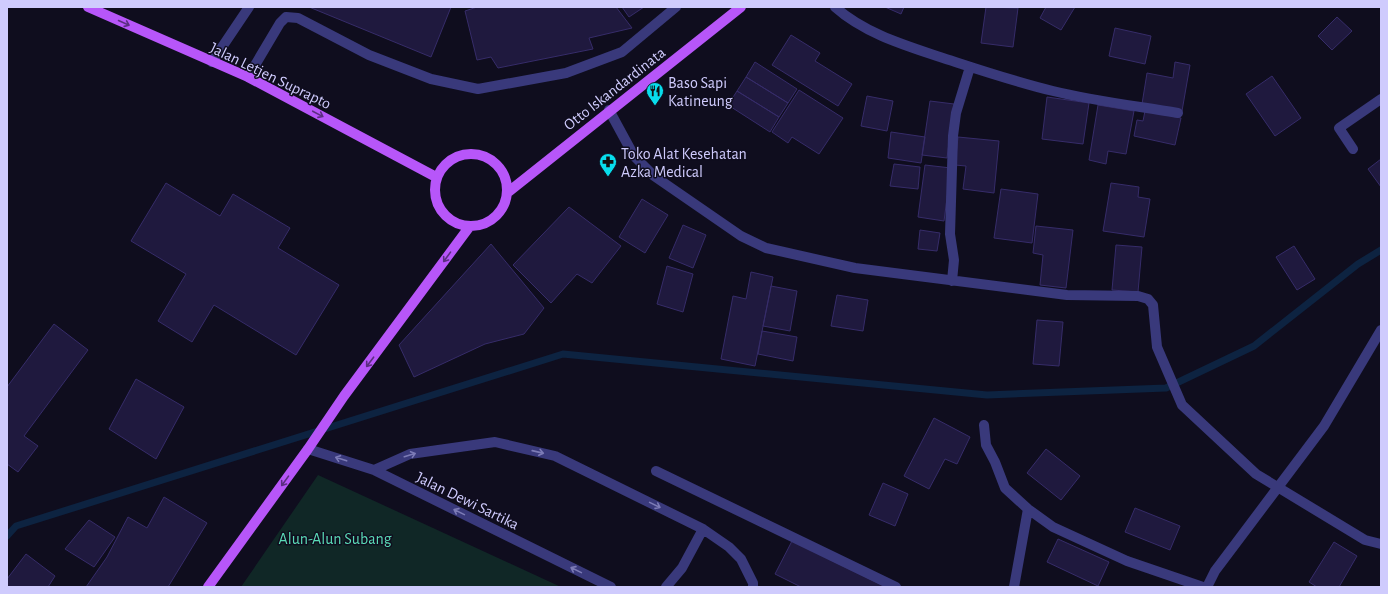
<svg xmlns="http://www.w3.org/2000/svg" width="1388" height="594" viewBox="0 0 1388 594" font-family="'Alegreya Sans',sans-serif">
<style>
.green{fill:#102726}
.lines{fill:none;stroke-linecap:round;stroke-linejoin:round}
.stream{stroke:#0d2341;stroke-width:7}
.building{fill:#1f193e;stroke:#362c69}
.minor{stroke:#39397b;stroke-width:10}
.major{stroke:#b756f9;stroke-width:10}
.oneway{stroke:#5b2e81}
.oneway2{stroke:#7c7bb6}
.labels{text-anchor:middle;stroke-width:3;stroke-linejoin:round;paint-order:stroke}
.street-label{font-size:16px;fill:#cfcbfd;stroke:#0f0d1e}
.poi-label{font-size:16px;fill:#cfcbfd;stroke:#0f0d1e;text-anchor:start}
.park-label{font-size:16px;fill:#5adab6;stroke:#0f0d1e}
</style>
<rect width="100%" height="100%" fill="#0f0d1e"/>
<path class="green" d="M 318,475 L 561,587 L 241,587 Z"/>
<g class="lines">
<path class="stream" d="M 7,536 L 16,526 L 563,354 L 987,395 L 1166,388 L 1254,346 L 1358,264 L 1381,250"/>
</g>
<path class="building" d="M 309,7 L 451,7 L 431,57 Z
M 477,7 L 616,7 L 632,28 L 589,38 L 593,49 L 498,68 L 491,57 L 477,60 L 465,11 Z
M 622,7 L 644,7 L 629,17 Z
M 885,7 L 904,7 L 901,14 Z
M 986,7 L 1018,8 L 1013,47 L 981,43 Z
M 1046,7 L 1075,7 L 1061,30 L 1040,18 Z
M 1337,17 L 1352,31 L 1332,50 L 1318,36 Z
M 1115,28 L 1151,36 L 1145,64 L 1109,56 Z
M 791,35 L 820,53 L 815,61 L 852,84 L 838,106 L 772,65 Z
M 755,62 L 797,89 L 788,103 L 746,77 Z
M 1175,62 L 1190,65 L 1182,111 L 1142,104 L 1147,73 L 1173,78 Z
M 1272,76 L 1301,118 L 1275,136 L 1246,94 Z
M 746,77 L 788,103 L 779,117 L 737,91 Z
M 799,90 L 843,118 L 819,154 L 792,137 L 788,143 L 772,132 Z
M 737,91 L 779,117 L 770,132 L 728,105 Z
M 867,96 L 893,101 L 887,131 L 861,126 Z
M 1047,97 L 1089,103 L 1083,144 L 1042,139 Z
M 930,101 L 954,104 L 947,158 L 922,155 Z
M 1098,105 L 1134,111 L 1126,154 L 1108,151 L 1106,164 L 1089,160 Z
M 1145,111 L 1181,118 L 1175,145 L 1134,136 L 1137,120 L 1143,121 Z
M 891,132 L 925,137 L 921,163 L 888,158 Z
M 958,137 L 999,141 L 994,193 L 963,189 L 966,166 L 955,165 Z
M 1381,159 L 1381,187 L 1368,169 Z
M 894,164 L 920,167 L 918,189 L 890,186 Z
M 925,165 L 951,168 L 944,221 L 918,217 Z
M 166,183 L 220,216 L 233,194 L 290,228 L 278,248 L 339,285 L 296,355 L 214,305 L 192,342 L 158,321 L 186,274 L 131,241 Z
M 1111,183 L 1139,187 L 1138,197 L 1150,199 L 1144,237 L 1103,231 Z
M 1001,189 L 1038,194 L 1032,243 L 994,238 Z
M 642,199 L 668,215 L 645,253 L 619,237 Z
M 569,207 L 621,246 L 592,283 L 577,274 L 551,303 L 513,265 Z
M 683,225 L 706,235 L 693,268 L 669,258 Z
M 1036,226 L 1073,230 L 1066,288 L 1040,285 L 1043,255 L 1033,253 Z
M 920,230 L 940,233 L 937,251 L 918,249 Z
M 491,244 L 544,308 L 524,334 L 485,344 L 414,377 L 399,345 Z
M 1116,245 L 1142,247 L 1138,292 L 1112,290 Z
M 1294,246 L 1315,279 L 1297,290 L 1276,257 Z
M 667,266 L 693,274 L 683,312 L 657,304 Z
M 751,272 L 773,277 L 755,366 L 721,359 L 733,296 L 746,299 Z
M 771,286 L 797,291 L 790,331 L 763,326 Z
M 837,295 L 868,300 L 863,331 L 831,326 Z
M 1037,320 L 1063,322 L 1059,366 L 1033,364 Z
M 54,324 L 88,350 L 24,436 L 38,446 L 18,472 L 7,464 L 7,387 Z
M 762,331 L 797,337 L 793,361 L 758,354 Z
M 136,379 L 184,407 L 156,459 L 109,429 Z
M 934,418 L 970,437 L 957,464 L 945,459 L 929,489 L 904,476 Z
M 1046,449 L 1080,476 L 1061,500 L 1027,473 Z
M 883,483 L 908,494 L 895,526 L 869,515 Z
M 164,497 L 207,523 L 168,587 L 86,587 L 107,557 L 128,517 L 147,528 Z
M 1135,508 L 1180,526 L 1170,550 L 1125,532 Z
M 89,520 L 115,537 L 94,567 L 65,549 Z
M 1058,539 L 1109,562 L 1098,586 L 1047,562 Z
M 792,541 L 886,587 L 801,587 L 775,574 Z
M 1334,542 L 1357,556 L 1339,587 L 1317,587 L 1309,582 Z
M 26,554 L 55,576 L 48,587 L 7,587 L 7,579 Z"/>
<g class="lines">
<path class="minor" d="M 835,7 C 864,33 904,45 940,57 C 977,69 1015,82 1053,91 C 1094,101 1137,106 1178,113
M 212,62 L 249,7
M 248,77 L 280,23 L 286,17 L 298,18 L 369,55 L 431,79 L 478,89 L 566,73 L 622,52 L 676,7
M 609,110 L 634,156 L 654,176 L 741,236 L 766,248 L 855,268 L 1067,295 L 1138,296 L 1148,299 L 1153,305 L 1157,347 L 1182,405 L 1256,474 L 1365,540 L 1381,544
M 1353,149 L 1339,128 L 1381,99
M 952,281 L 954,260 L 950,234 L 953,136 L 956,113 L 970,67
M 984,425 L 986,445 L 995,462 L 1005,488 L 1028,509 L 1053,527 L 1127,561 L 1203,587
M 308,449 L 374,470 L 611,587
M 374,470 L 410,454 L 495,442 L 555,456 L 703,529 L 729,547 L 741,559 L 753,583 L 753,587
M 656,471 L 896,587
M 666,587 L 682,568 L 703,529
M 1014,587 L 1028,509
M 1207,587 L 1215,571 L 1324,426 L 1381,330"/>
<path class="major" d="M 88,7 L 248,77 L 436,177
M435 190a36 36 0 1 1 72 0a36 36 0 1 1-72 0Z
M 507,193 L 741,7
M 208,587 L 308,449 L 344,396 L 470,226"/>
</g>
<defs><path id="oneway-shaft" d="M-6 0H5M1.5-3L5.5 0L1.5 3" fill="none" stroke-width="1.6" stroke-linecap="round" stroke-linejoin="round"/></defs>
<g class="oneway">
<use href="#oneway-shaft" transform="translate(124 23) rotate(24)"/>
<use href="#oneway-shaft" transform="translate(318 114) rotate(28)"/>
<use href="#oneway-shaft" transform="translate(447 257) rotate(126)"/>
<use href="#oneway-shaft" transform="translate(370 362) rotate(127)"/>
<use href="#oneway-shaft" transform="translate(285 481) rotate(126)"/>
</g>
<g class="oneway2">
<use href="#oneway-shaft" transform="translate(538 452) rotate(13)"/>
<use href="#oneway-shaft" transform="translate(410 455) rotate(-17)"/>
<use href="#oneway-shaft" transform="translate(341 459) rotate(-162)"/>
<use href="#oneway-shaft" transform="translate(655 505) rotate(26)"/>
<use href="#oneway-shaft" transform="translate(459 512) rotate(-154)"/>
<use href="#oneway-shaft" transform="translate(576 570) rotate(-154)"/>
</g>
<defs>
<symbol id="restaurant-pin" viewBox="-11 -11 22 30"><path d="M0 17L-7.5 6A9.5 9.5 0 1 1 7.5 6Z" fill="#08ddec" stroke="#0f0d1e"/><path d="M-5-6h1v4h1v-4h1v4h1v-4h1v5L-1.5 .5V6h-2V.5L-5-1ZM5-6V6H3V1.5H1.5Q1.5-4 5-6Z" fill="#111"/></symbol>
<symbol id="pharmacy-pin" viewBox="-11 -11 22 30"><path d="M0 17L-7.5 6A9.5 9.5 0 1 1 7.5 6Z" fill="#08ddec" stroke="#0f0d1e"/><path d="M-2-6h4v4h4v4h-4v4h-4v-4h-4v-4h4Z" fill="#111"/></symbol>
</defs>
<g fill-rule="evenodd">
<use href="#restaurant-pin" x="645" y="81" width="20" height="27"/>
<use href="#pharmacy-pin" x="598" y="152" width="20" height="27"/>
</g>
<g class="labels">
<g class="street-label">
<text transform="translate(271 75) rotate(26)" y="6">Jalan Letjen Suprapto</text>
<text transform="translate(614 88) rotate(-38)" y="6">Otto Iskandardinata</text>
<text transform="translate(468 500) rotate(26)" y="6">Jalan Dewi Sartika</text>
</g>
<g class="poi-label">
<text x="668" y="88">Baso Sapi<tspan x="668" dy="18">Katineung</tspan></text>
<text x="621" y="159">Toko Alat Kesehatan<tspan x="621" dy="18">Azka Medical</tspan></text>
</g>
<g class="park-label">
<text x="335" y="544">Alun-Alun Subang</text>
</g>
</g>
<rect width="1388" height="594" fill="none" stroke="#cfcbfd" stroke-width="16"/>
</svg>
